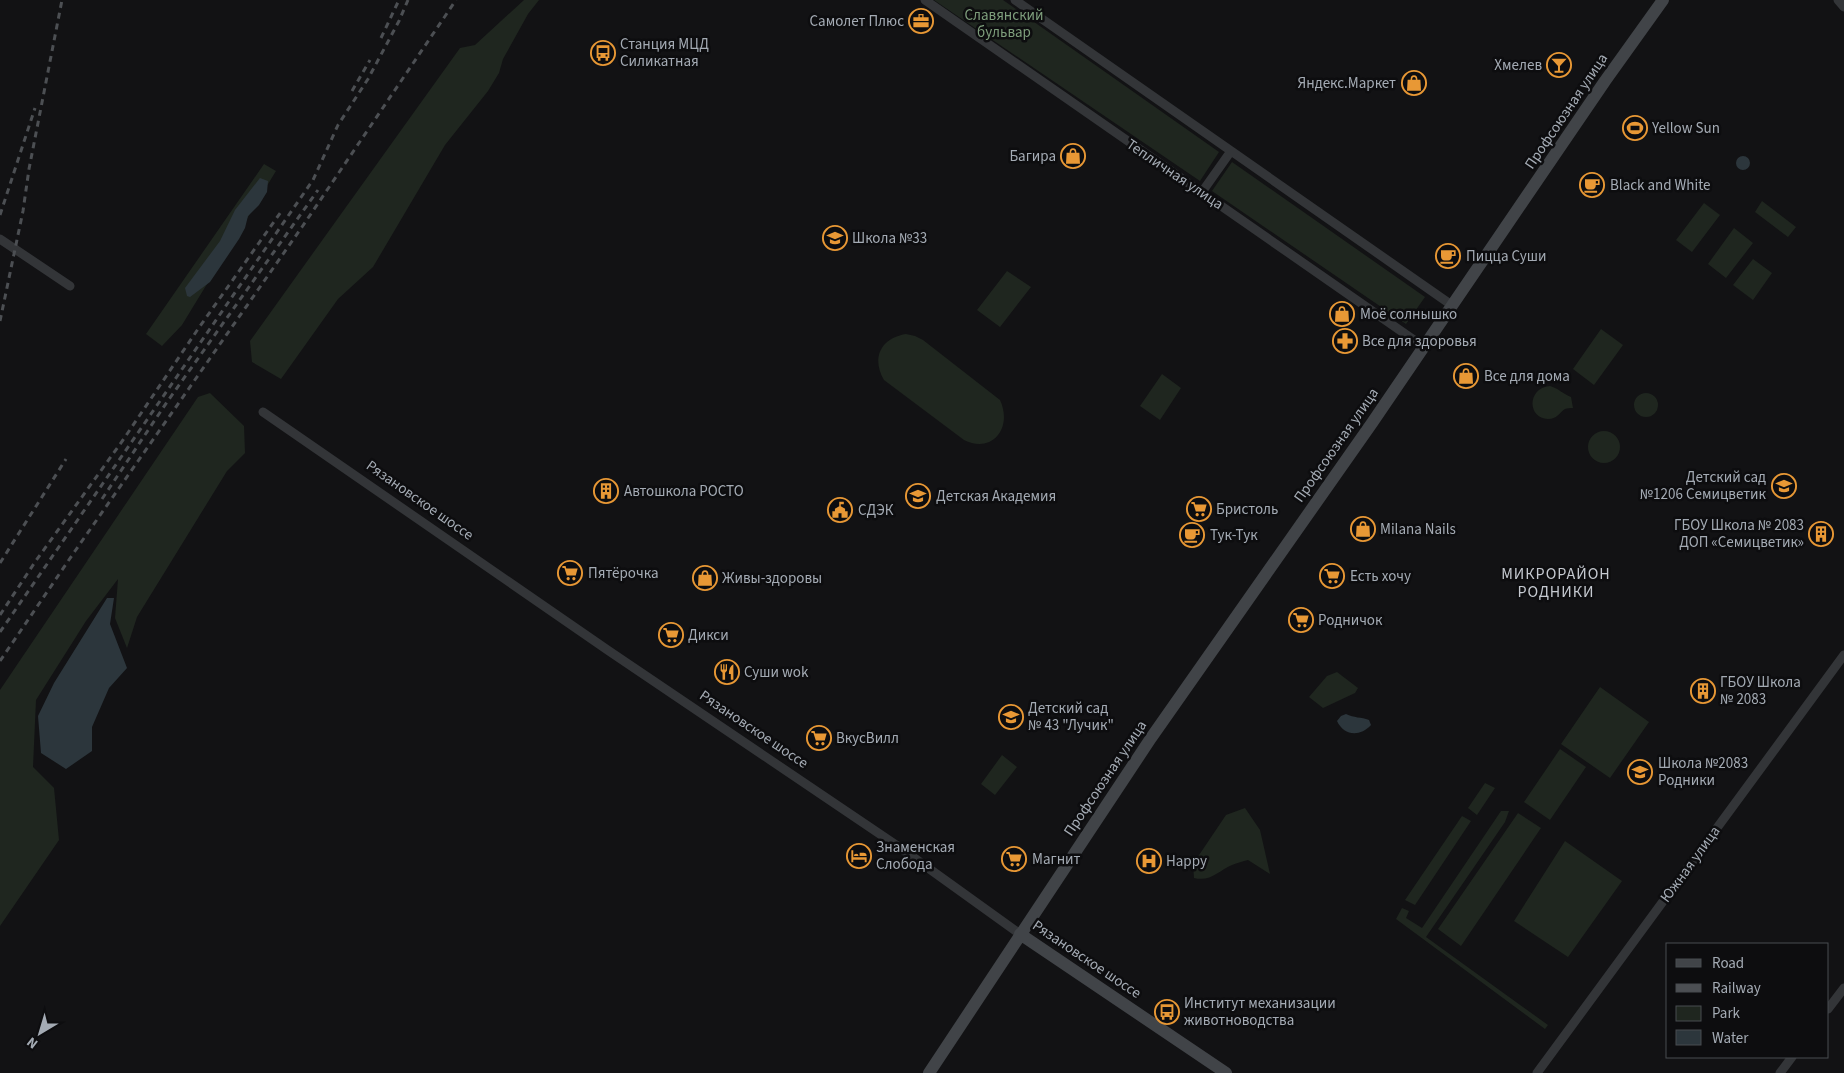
<svg xmlns="http://www.w3.org/2000/svg" width="1844" height="1073" viewBox="0 0 1844 1073" font-family="'Source Sans 3',sans-serif">
<style>
.green{fill:#1f261f}
.water{fill:#2c363c}
.lines{fill:none;stroke-linecap:round;stroke-linejoin:round}
.street{stroke:#333538;stroke-width:9}
.secondary{stroke:#414448;stroke-width:12}
.rail{stroke:#4c4f53;stroke-width:3;stroke-dasharray:6 5;stroke-linecap:butt}
.labels{text-anchor:middle;stroke-width:5;stroke-linejoin:round;paint-order:stroke}
.park-label{font-size:15px;fill:#7e9e7c;stroke:#0d0d0f}
.poi-label{font-size:15px;fill:#a4abb4;stroke:#0d0d0f;text-anchor:start}
.street-label{font-size:15px;fill:#a4abb4;stroke:#0d0d0f}
.neighbourhood-label{font-size:16px;letter-spacing:1px;fill:#c5c9d0;stroke:#0d0d0f}
</style>
<rect width="100%" height="100%" fill="#121214"/>
<path class="green" d="M 524,0 L 539,0 L 528,14 L 503,59 L 499,73 L 488,91 L 445,145 L 373,267 L 338,299 L 281,379 L 252,362 L 250,341 L 460,48 L 475,45 Z
M 934,0 L 1003,0 L 1219,152 L 1200,181 Z
M 1232,162 L 1425,297 L 1406,324 L 1212,191 Z
M 264,164 L 276,171 L 182,325 L 162,346 L 146,334 Z
M 1762,201 L 1796,227 L 1788,237 L 1755,212 Z
M 1704,203 L 1720,215 L 1692,252 L 1676,240 Z
M 1734,228 L 1753,243 L 1726,278 L 1708,264 Z
M 1753,259 L 1772,273 L 1753,300 L 1733,285 Z
M 1007,271 L 1031,287 L 1000,327 L 977,310 Z
M 1601,329 L 1623,345 L 1594,385 L 1573,369 Z
M 906,334 L 915,336 L 923,340 L 1000,400 C 1013,428 992,454 964,440 L 884,380 C 871,358 881,338 906,334 Z
M 1162,374 L 1181,388 L 1160,420 L 1140,406 Z
M 1550,386 C 1558,388 1563,394 1571,397 L 1573,408 C 1570,408 1567,408 1565,409 C 1559,413 1557,419 1548,419 C 1527,418 1527,388 1550,386 Z
M 210,393 L 244,426 L 245,453 L 227,471 L 137,617 L 127,648 L 115,618 L 118,579 L 86,621 L 36,700 L 33,767 L 54,788 L 59,840 L 0,926 L 0,690 L 198,397 Z
M1634 405a12 12 0 1 1 24 0a12 12 0 1 1-24 0Z
M1588 447a16 16 0 1 1 32 0a16 16 0 1 1-32 0Z
M 1337,672 L 1358,688 L 1355,693 L 1323,708 L 1309,697 L 1327,676 Z
M 1600,687 L 1649,722 L 1610,778 L 1561,744 Z
M 1560,749 L 1586,767 L 1550,820 L 1524,802 Z
M 1002,755 L 1017,767 L 995,795 L 981,784 Z
M 1485,783 L 1495,788 L 1477,815 L 1468,808 Z
M 1245,808 L 1260,830 L 1270,874 L 1248,860 C 1243,861 1237,863 1232,865 C 1218,871 1211,882 1194,878 L 1193,864 L 1226,815 Z
M 1501,811 L 1509,811 L 1505,822 L 1426,937 L 1548,1025 L 1545,1029 L 1396,919 L 1402,908 L 1409,911 L 1406,918 L 1422,928 Z
M 1518,813 L 1541,828 L 1461,946 L 1438,929 Z
M 1462,816 L 1471,821 L 1415,905 L 1405,900 Z
M 1565,841 L 1622,881 L 1568,957 L 1514,921 Z"/>
<path class="water" d="M1736 163a7 7 0 1 1 14 0a7 7 0 1 1-14 0Z
M 260,178 L 268,181 L 267,192 L 259,205 L 248,216 L 245,228 L 239,239 L 210,282 L 190,297 L 187,296 L 185,288 L 220,241 L 235,210 Z
M 107,598 L 114,598 L 110,624 L 127,668 L 109,688 L 92,727 L 92,751 L 66,769 L 41,753 L 38,716 L 54,683 Z
M 1346,714 C 1354,718 1361,717 1369,720 L 1371,725 C 1360,737 1344,736 1337,721 L 1341,716 Z"/>
<g class="lines">
<path class="street" d="M 925,0 L 1424,347
M 1015,0 L 1453,306
M 1838,0 L 1844,7
M 1202,192 L 1231,151
M 0,239 L 70,286
M 263,412 L 609,651 L 899,847 L 1020,934
M 1828,1009 L 1844,988
M 1537,1073 L 1844,655
M 1780,1073 L 1792,1057"/>
<path class="secondary" d="M 1020,934 L 1226,1073
M 929,1073 L 1151,738 L 1372,423 L 1605,81 L 1663,0"/>
<path class="rail" d="M 381,38 L 399,0
M 352,91 L 370,60
M 0,215 L 35,108
M 0,321 L 23,211 L 29,169 L 62,0
M 102,499 L 167,402 L 318,190
M 0,563 L 66,459
M 0,615 L 35,562 L 123,440 L 198,329 L 283,209
M 0,632 L 313,180 L 338,125 L 368,79 L 399,21 L 408,0
M 0,661 L 75,551 L 302,227 L 456,0"/>
</g>
<defs>
<symbol id="office-ring" viewBox="-11 -11 22 22"><circle r="9.5" fill="#0d0d0f" stroke="#e89835" stroke-width="1.5"/><path d="M-6-3h4V-5.5h4V-3h4V5H-6ZM-1-4.5V-3h2v-1.5ZM-6 0V1H6V0Z" fill="#e89835"/></symbol>
<symbol id="bus-ring" viewBox="-11 -11 22 22"><circle r="9.5" fill="#0d0d0f" stroke="#e89835" stroke-width="1.5"/><path d="M-5-6H5V4H4V6H2V4H-2V6H-4V4H-5ZM-3.5-4V0h7V-4ZM-3.5 1.2v1.5H-2V1.2ZM2 1.2v1.5H3.5V1.2Z" fill="#e89835"/></symbol>
<symbol id="bar-ring" viewBox="-11 -11 22 22"><circle r="9.5" fill="#0d0d0f" stroke="#e89835" stroke-width="1.5"/><path d="M-6-5H6L.8 .8V4.5H3.5V6h-7V4.5H-.8V.8Z" fill="#e89835"/></symbol>
<symbol id="shop-ring" viewBox="-11 -11 22 22"><circle r="9.5" fill="#0d0d0f" stroke="#e89835" stroke-width="1.5"/><path d="M-5-2.5h2.3a2.7 3.5 0 0 1 5.4 0H5L5.5 6h-11ZM-1.5-2.5h3a1.5 2.3 0 0 0-3 0Z" fill="#e89835"/></symbol>
<symbol id="stadium-ring" viewBox="-11 -11 22 22"><circle r="9.5" fill="#0d0d0f" stroke="#e89835" stroke-width="1.5"/><path d="M0-5a6.5 5 0 1 0 0 10a6.5 5 0 1 0 0-10ZM-3.5-1.8h7v3.6h-7Z" fill="#e89835"/></symbol>
<symbol id="cafe-ring" viewBox="-11 -11 22 22"><circle r="9.5" fill="#0d0d0f" stroke="#e89835" stroke-width="1.5"/><path d="M-5.5-4.5H6V0H3Q3 3.5 0 3.5H-2.5Q-5.5 3.5-5.5 0ZM3-3.2v2h1.7v-2ZM-6 4.5H4V6H-6Z" fill="#e89835"/></symbol>
<symbol id="school-ring" viewBox="-11 -11 22 22"><circle r="9.5" fill="#0d0d0f" stroke="#e89835" stroke-width="1.5"/><path d="M0-5L7-2L0 1L-7-2ZM-4 1L0 2.5L4 1V4Q0 6-4 4Z" fill="#e89835"/></symbol>
<symbol id="pharmacy-ring" viewBox="-11 -11 22 22"><circle r="9.5" fill="#0d0d0f" stroke="#e89835" stroke-width="1.5"/><path d="M-2-6h4v4h4v4h-4v4h-4v-4h-4v-4h4Z" fill="#e89835"/></symbol>
<symbol id="building-ring" viewBox="-11 -11 22 22"><circle r="9.5" fill="#0d0d0f" stroke="#e89835" stroke-width="1.5"/><path d="M-4-6H4V6H1V3H-1V6H-4ZM-2.5-4.3h1.7v1.8h-1.7ZM.8-4.3h1.7v1.8H.8ZM-2.5-1h1.7V.8h-1.7ZM.8-1h1.7V.8H.8Z" fill="#e89835"/></symbol>
<symbol id="supermarket-ring" viewBox="-11 -11 22 22"><circle r="9.5" fill="#0d0d0f" stroke="#e89835" stroke-width="1.5"/><path d="M-6-5.5h2.5l.6 2H6L4.5 2H-2.5L-4.4-4H-6ZM-1.5 3.2a1.3 1.3 0 1 0 .1 0ZM3 3.2a1.3 1.3 0 1 0 .1 0Z" fill="#e89835"/></symbol>
<symbol id="civic-ring" viewBox="-11 -11 22 22"><circle r="9.5" fill="#0d0d0f" stroke="#e89835" stroke-width="1.5"/><path d="M-.6-6.5H3V-4.5H.6V-3L4-1V1h2V6H-6V1h2V-1L-.6-3ZM-1.2 2.5V6h2.4V2.5Z" fill="#e89835"/></symbol>
<symbol id="restaurant-ring" viewBox="-11 -11 22 22"><circle r="9.5" fill="#0d0d0f" stroke="#e89835" stroke-width="1.5"/><path d="M-5-6h1v4h1v-4h1v4h1v-4h1v5L-1.5 .5V6h-2V.5L-5-1ZM5-6V6H3V1.5H1.5Q1.5-4 5-6Z" fill="#e89835"/></symbol>
<symbol id="hotel-ring" viewBox="-11 -11 22 22"><circle r="9.5" fill="#0d0d0f" stroke="#e89835" stroke-width="1.5"/><path d="M-6-4.5h1.5V1H6V5H4.5V3h-9V5H-6ZM-4 0a1.8 1.8 0 1 1 3.6 0ZM.5 0V-2.5h3Q6-2.5 6 0Z" fill="#e89835"/></symbol>
<symbol id="hospital-ring" viewBox="-11 -11 22 22"><circle r="9.5" fill="#0d0d0f" stroke="#e89835" stroke-width="1.5"/><path d="M-5-5h3v3.5h4V-5h3V5h-3V1.5h-4V5h-3Z" fill="#e89835"/></symbol>
</defs>
<g fill-rule="evenodd">
<use href="#office-ring" x="907" y="7" width="28" height="28"/>
<use href="#bus-ring" x="589" y="39" width="28" height="28"/>
<use href="#bar-ring" x="1545" y="51" width="28" height="28"/>
<use href="#shop-ring" x="1400" y="69" width="28" height="28"/>
<use href="#stadium-ring" x="1621" y="114" width="28" height="28"/>
<use href="#shop-ring" x="1059" y="142" width="28" height="28"/>
<use href="#cafe-ring" x="1578" y="171" width="28" height="28"/>
<use href="#school-ring" x="821" y="224" width="28" height="28"/>
<use href="#cafe-ring" x="1434" y="242" width="28" height="28"/>
<use href="#shop-ring" x="1328" y="300" width="28" height="28"/>
<use href="#pharmacy-ring" x="1331" y="327" width="28" height="28"/>
<use href="#shop-ring" x="1452" y="362" width="28" height="28"/>
<use href="#school-ring" x="1770" y="472" width="28" height="28"/>
<use href="#building-ring" x="592" y="477" width="28" height="28"/>
<use href="#school-ring" x="904" y="482" width="28" height="28"/>
<use href="#supermarket-ring" x="1185" y="495" width="28" height="28"/>
<use href="#civic-ring" x="826" y="496" width="28" height="28"/>
<use href="#shop-ring" x="1349" y="515" width="28" height="28"/>
<use href="#building-ring" x="1807" y="520" width="28" height="28"/>
<use href="#cafe-ring" x="1178" y="521" width="28" height="28"/>
<use href="#supermarket-ring" x="556" y="559" width="28" height="28"/>
<use href="#supermarket-ring" x="1318" y="562" width="28" height="28"/>
<use href="#shop-ring" x="691" y="564" width="28" height="28"/>
<use href="#supermarket-ring" x="1287" y="606" width="28" height="28"/>
<use href="#supermarket-ring" x="657" y="621" width="28" height="28"/>
<use href="#restaurant-ring" x="713" y="658" width="28" height="28"/>
<use href="#building-ring" x="1689" y="677" width="28" height="28"/>
<use href="#school-ring" x="997" y="703" width="28" height="28"/>
<use href="#supermarket-ring" x="805" y="724" width="28" height="28"/>
<use href="#school-ring" x="1626" y="758" width="28" height="28"/>
<use href="#hotel-ring" x="845" y="842" width="28" height="28"/>
<use href="#supermarket-ring" x="1000" y="845" width="28" height="28"/>
<use href="#hospital-ring" x="1135" y="847" width="28" height="28"/>
<use href="#bus-ring" x="1153" y="998" width="28" height="28"/>
</g>
<g class="labels">
<g class="park-label">
<text x="1004" y="20">Славянский<tspan x="1004" dy="17">бульвар</tspan></text>
</g>
<g class="poi-label">
<text x="904" y="26" text-anchor="end">Самолет Плюс</text>
<text x="620" y="49">Станция МЦД<tspan x="620" dy="17">Силикатная</tspan></text>
<text x="1542" y="70" text-anchor="end">Хмелев</text>
<text x="1396" y="88" text-anchor="end">Яндекс.Маркет</text>
<text x="1652" y="133">Yellow Sun</text>
<text x="1056" y="161" text-anchor="end">Багира</text>
<text x="1610" y="190">Black and White</text>
<text x="852" y="243">Школа №33</text>
<text x="1466" y="261">Пицца Суши</text>
<text x="1360" y="319">Моё солнышко</text>
<text x="1362" y="346">Все для здоровья</text>
<text x="1484" y="381">Все для дома</text>
<text x="1766" y="482" text-anchor="end">Детский сад<tspan x="1766" dy="17">№1206 Семицветик</tspan></text>
<text x="624" y="496">Автошкола РОСТО</text>
<text x="936" y="501">Детская Академия</text>
<text x="1216" y="514">Бристоль</text>
<text x="858" y="515">СДЭК</text>
<text x="1804" y="530" text-anchor="end">ГБОУ Школа № 2083<tspan x="1804" dy="17">ДОП «Семицветик»</tspan></text>
<text x="1380" y="534">Milana Nails</text>
<text x="1210" y="540">Тук-Тук</text>
<text x="588" y="578">Пятёрочка</text>
<text x="1350" y="581">Есть хочу</text>
<text x="722" y="583">Живы-здоровы</text>
<text x="1318" y="625">Родничок</text>
<text x="688" y="640">Дикси</text>
<text x="744" y="677">Суши wok</text>
<text x="1720" y="687">ГБОУ Школа<tspan x="1720" dy="17">№ 2083</tspan></text>
<text x="1028" y="713">Детский сад<tspan x="1028" dy="17">№ 43 "Лучик"</tspan></text>
<text x="836" y="743">ВкусВилл</text>
<text x="1658" y="768">Школа №2083<tspan x="1658" dy="17">Родники</tspan></text>
<text x="876" y="852">Знаменская<tspan x="876" dy="17">Слобода</tspan></text>
<text x="1032" y="864">Магнит</text>
<text x="1166" y="866">Happy</text>
<text x="1184" y="1008">Институт механизации<tspan x="1184" dy="17">животноводства</tspan></text>
</g>
<g class="street-label">
<text transform="translate(1566 111) rotate(-56)" y="5">Профсоюзная улица</text>
<text transform="translate(1175 174) rotate(34)" y="5">Тепличная улица</text>
<text transform="translate(1336 445) rotate(-55)" y="5">Профсоюзная улица</text>
<text transform="translate(420 500) rotate(35)" y="5">Рязановское шоссе</text>
<text transform="translate(754 729) rotate(34)" y="5">Рязановское шоссе</text>
<text transform="translate(1105 778) rotate(-56)" y="5">Профсоюзная улица</text>
<text transform="translate(1690 864) rotate(-54)" y="5">Южная улица</text>
<text transform="translate(1087 959) rotate(34)" y="5">Рязановское шоссе</text>
</g>
<g class="neighbourhood-label">
<text x="1556" y="579">МИКРОРАЙОН<tspan x="1556" dy="18">РОДНИКИ</tspan></text>
</g>
</g>
<rect x="1666" y="943" width="162" height="115" fill="#0d0d0f" stroke="#494c51"/>
<rect x="1676" y="959" width="25" height="8" fill="#414448" stroke="#494c51"/>
<text x="1712" y="968" font-size="15" fill="#a4abb4">Road</text>
<rect x="1676" y="984" width="25" height="8" fill="#4c4f53" stroke="#494c51"/>
<text x="1712" y="993" font-size="15" fill="#a4abb4">Railway</text>
<rect x="1676" y="1006" width="25" height="15" fill="#1f261f" stroke="#494c51"/>
<text x="1712" y="1018" font-size="15" fill="#a4abb4">Park</text>
<rect x="1676" y="1030" width="25" height="15" fill="#2c363c" stroke="#494c51"/>
<text x="1712" y="1043" font-size="15" fill="#a4abb4">Water</text>
<g transform="translate(40 1033) rotate(218)" stroke="#0d0d0f" stroke-width="4" paint-order="stroke">
<path d="M0-4L9 19L0 12L-9 19Z" fill="#a4abb4"/>
<text y="-8" font-size="14" font-weight="bold" text-anchor="middle" fill="#a4abb4">N</text>
</g>
</svg>
